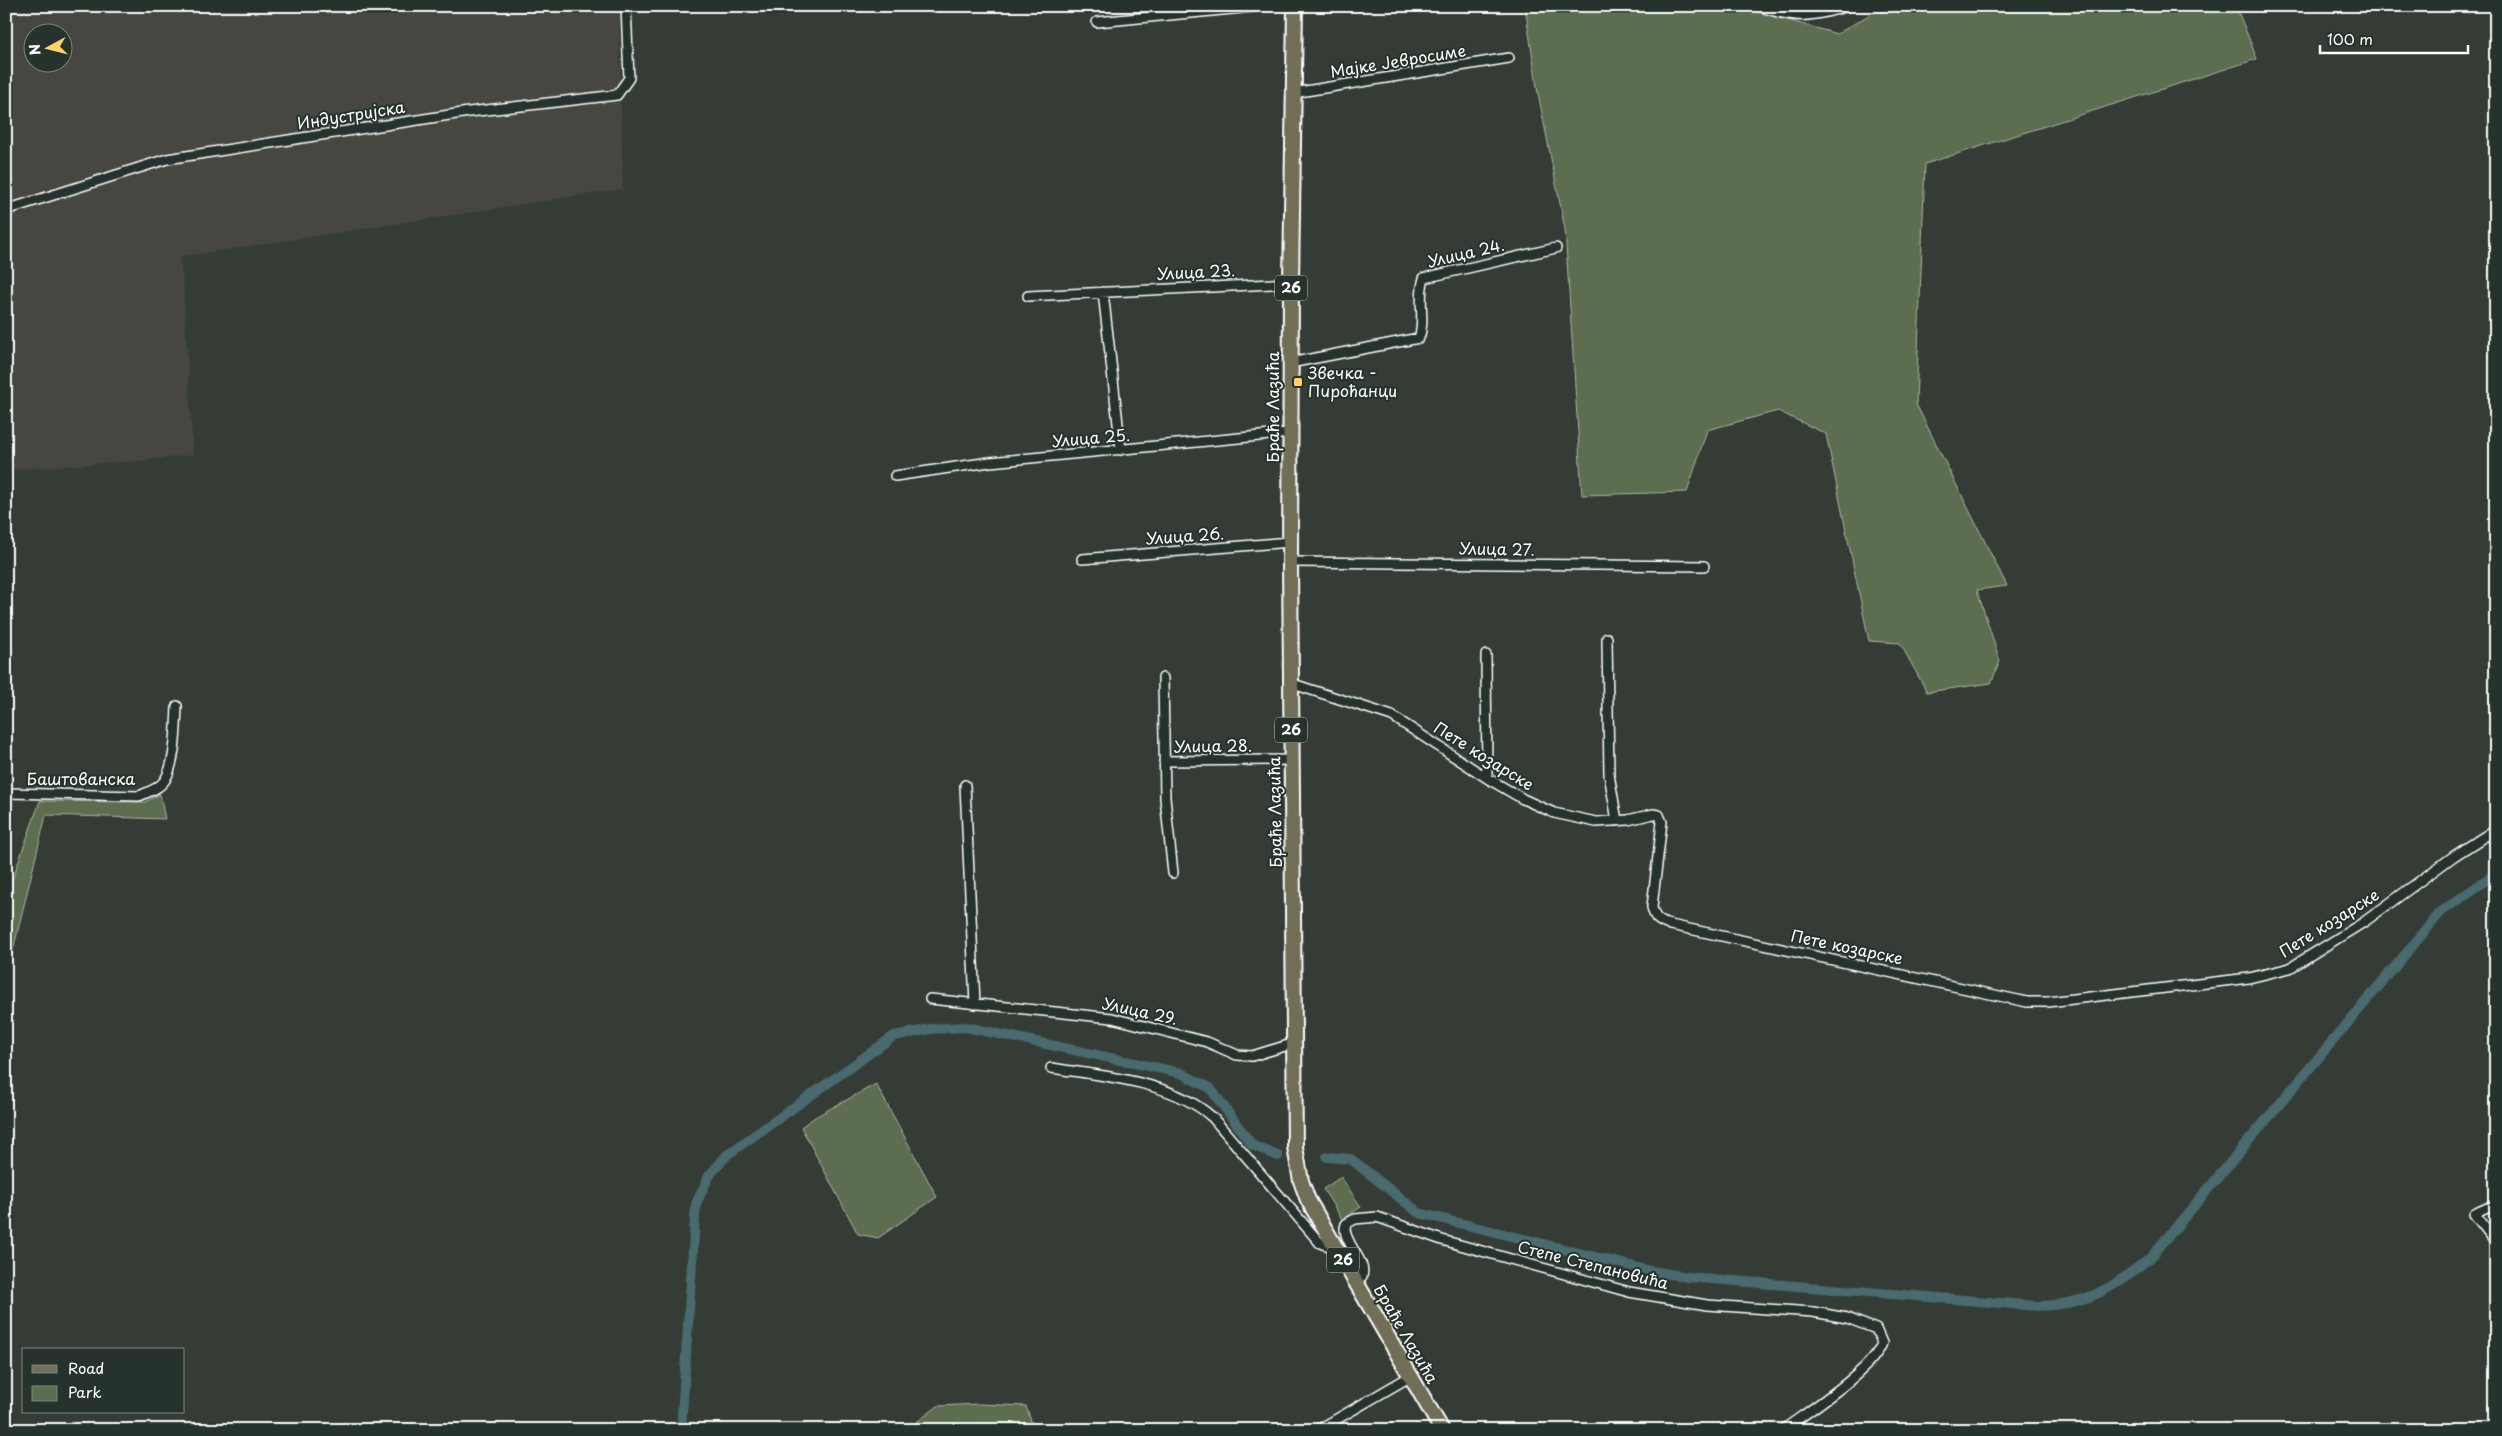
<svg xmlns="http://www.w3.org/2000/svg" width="2502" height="1436" viewBox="0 0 2502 1436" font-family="'Playpen Sans',sans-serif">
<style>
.built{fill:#44473f;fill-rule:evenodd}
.green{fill:#5d6d50;stroke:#aeb6a8}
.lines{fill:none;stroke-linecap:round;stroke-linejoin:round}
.canal{stroke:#486a6e;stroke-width:10}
.minor-casing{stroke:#fff;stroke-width:12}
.primary-casing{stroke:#fff;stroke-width:18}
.minor{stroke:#26332d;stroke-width:9}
.primary{stroke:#716e59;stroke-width:14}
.poi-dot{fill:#ffd166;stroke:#26332d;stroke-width:2}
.labels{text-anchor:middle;stroke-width:4;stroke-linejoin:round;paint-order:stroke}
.shield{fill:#26332d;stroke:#bec2c0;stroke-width:1}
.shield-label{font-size:15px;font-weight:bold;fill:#fff}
.street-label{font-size:16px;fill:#fff;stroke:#26332d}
.poi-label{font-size:16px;fill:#fff;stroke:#26332d;text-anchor:start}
</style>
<rect width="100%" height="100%" fill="#343c35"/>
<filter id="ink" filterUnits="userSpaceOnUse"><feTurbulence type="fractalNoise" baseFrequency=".02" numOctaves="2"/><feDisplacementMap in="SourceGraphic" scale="10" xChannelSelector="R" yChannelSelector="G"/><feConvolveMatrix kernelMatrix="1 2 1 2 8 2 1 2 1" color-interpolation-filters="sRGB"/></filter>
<g filter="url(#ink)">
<path class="built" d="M 6,6 L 619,6 L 623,189 L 179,257 L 183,281 L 193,455 L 137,461 L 6,470 ZM 32,32 L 62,32 L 62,62 L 32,62 Z"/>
<path class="green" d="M 1525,6 L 1673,6 L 1680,12 L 1701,6 L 1738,6 L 1837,34 L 1884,6 L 2236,6 L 2257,59 L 1925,164 L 1916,404 L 2007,586 L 1977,590 L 2000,661 L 1991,683 L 1927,692 L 1900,643 L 1869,641 L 1826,434 L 1778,411 L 1707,430 L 1687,492 L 1582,495 L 1565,229 L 1538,93 Z
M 160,794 L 165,819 L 46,815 L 6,979 L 6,897 L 40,801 L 145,802 Z
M 876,1084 L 937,1197 L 878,1238 L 858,1234 L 801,1127 L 815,1117 Z
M 1341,1177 L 1361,1207 L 1342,1219 L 1323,1189 Z
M 979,1404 L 1026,1406 L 1034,1430 L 1011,1430 L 991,1424 L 973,1424 L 962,1430 L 906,1430 L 938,1406 Z"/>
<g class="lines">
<path class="canal" d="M 1327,1157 L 1351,1159 L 1419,1213 L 1651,1271 L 1688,1277 L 2037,1306 C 2089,1305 2112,1288 2151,1257 L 2441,912 L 2496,873
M 681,1430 L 696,1204 L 709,1176 L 727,1155 L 894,1036 L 931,1029 L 966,1027 L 1181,1073 L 1210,1088 L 1252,1145 L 1278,1156"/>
<defs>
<path id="minor" d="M 1759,6 C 1796,20 1812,17 1848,6
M 1097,22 L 1264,6
M 1293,93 L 1509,58
M 6,210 L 167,159 L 469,112 L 617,95 L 629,78 L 626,6
M 1103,292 L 1121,450
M 1028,296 L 1291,283
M 1290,363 L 1419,338 C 1426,319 1417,301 1424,278 L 1556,248
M 895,476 L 990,462 L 1290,433
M 1082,559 L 1290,542
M 1290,562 L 1704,566
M 1607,638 L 1609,774 L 1617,821
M 1486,655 L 1487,778
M 1163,678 L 1165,798 L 1173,873
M 1290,683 L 1392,716 L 1487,778 L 1523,799 L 1554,813 L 1596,822 L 1628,820 L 1653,814 L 1659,815 L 1662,822 L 1652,907 C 1654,917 1657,920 1666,924 L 2027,1002 L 2048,1002 L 2249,978 L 2290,968 L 2364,922 L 2454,856 L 2496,829
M 1164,761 L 1292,760
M 965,785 L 975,1004
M 6,793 L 139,796 C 148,792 159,789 165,780 C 176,762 176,726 177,706
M 2490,834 L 2496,844
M 930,999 L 1112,1018 L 1207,1042 L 1237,1055 L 1252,1056 L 1295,1043
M 1051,1068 C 1103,1076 1173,1081 1213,1118 L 1320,1243 L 1335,1248
M 2496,1204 L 2474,1214 L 2496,1242
M 1356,1282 L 1362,1276 C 1367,1261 1345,1245 1345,1228 L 1346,1224 L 1355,1219 L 1377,1217 L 1442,1240 L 1629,1292 L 1707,1305 L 1813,1312 L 1847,1318 L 1876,1329 L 1882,1343 C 1874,1369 1807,1412 1783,1430
M 1318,1430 L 1411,1376"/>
<path id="primary" d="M 1295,6 L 1291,283 L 1290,562 L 1295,1147 L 1301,1181 L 1308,1200 L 1442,1430"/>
</defs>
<use href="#minor" class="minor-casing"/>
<use href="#primary" class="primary-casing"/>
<use href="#minor" class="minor"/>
<use href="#primary" class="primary"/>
</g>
</g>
<rect class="poi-dot" x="1293" y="377" width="10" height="10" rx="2.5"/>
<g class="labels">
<g class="shield">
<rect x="1275" y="275.5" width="32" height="25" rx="4"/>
<rect x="1275" y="717.5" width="32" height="25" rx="4"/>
<rect x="1327" y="1247.5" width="32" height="25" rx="4"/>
</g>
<g class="shield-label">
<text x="1291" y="293">26</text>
<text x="1291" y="735">26</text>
<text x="1343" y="1265">26</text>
</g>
<g class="street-label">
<text transform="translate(1398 61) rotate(-9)" y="6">Мајке Јевросиме</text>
<text transform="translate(351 115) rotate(-9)" y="6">Индустријска</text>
<text transform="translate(1466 253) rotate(-13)" y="6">Улица 24.</text>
<text transform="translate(1196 272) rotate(-3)" y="6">Улица 23.</text>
<text transform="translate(1273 407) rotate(-90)" y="6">Браће Лазића</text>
<text transform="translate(1091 438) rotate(-5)" y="6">Улица 25.</text>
<text transform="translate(1185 536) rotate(-4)" y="6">Улица 26.</text>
<text transform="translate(1497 549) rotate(1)" y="6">Улица 27.</text>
<text transform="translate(1213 746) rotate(-1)" y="6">Улица 28.</text>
<text transform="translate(1484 756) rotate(32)" y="6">Пете козарске</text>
<text x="81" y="785">Баштованска</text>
<text transform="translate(1275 812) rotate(-91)" y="6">Браће Лазића</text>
<text transform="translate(2329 923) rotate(-32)" y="6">Пете козарске</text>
<text transform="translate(1847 947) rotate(12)" y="6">Пете козарске</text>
<text transform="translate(1140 1011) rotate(12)" y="6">Улица 29.</text>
<text transform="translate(1593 1265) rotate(14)" y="6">Степе Степановића</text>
<text transform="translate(1406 1334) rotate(60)" y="6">Браће Лазића</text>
</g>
<g class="poi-label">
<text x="1308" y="379">Звечка -<tspan x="1308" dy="18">Пироћанци</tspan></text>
</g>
</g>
<rect width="2502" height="1436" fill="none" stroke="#26332d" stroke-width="25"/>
<rect x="12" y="12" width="2477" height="1411" fill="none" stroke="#fff" stroke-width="2" filter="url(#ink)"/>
<rect x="22" y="1348" width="162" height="65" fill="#26332d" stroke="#7d8581"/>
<rect x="32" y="1365" width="25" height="8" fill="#716e59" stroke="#7d8581"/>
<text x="68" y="1374" font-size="15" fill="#ffffff">Road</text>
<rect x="32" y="1386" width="25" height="15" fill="#5d6d50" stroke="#7d8581"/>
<text x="68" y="1398" font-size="15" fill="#ffffff">Park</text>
<g transform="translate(48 48) rotate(263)"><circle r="24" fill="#26332d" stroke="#7d8581"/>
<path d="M0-4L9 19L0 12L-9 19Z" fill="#ffd166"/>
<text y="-8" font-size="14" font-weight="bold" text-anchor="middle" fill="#ffffff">N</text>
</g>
<path d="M2320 45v8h148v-8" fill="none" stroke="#ffffff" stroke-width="2.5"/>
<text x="2327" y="45" font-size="15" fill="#ffffff" stroke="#26332d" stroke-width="4" paint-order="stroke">100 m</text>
</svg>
